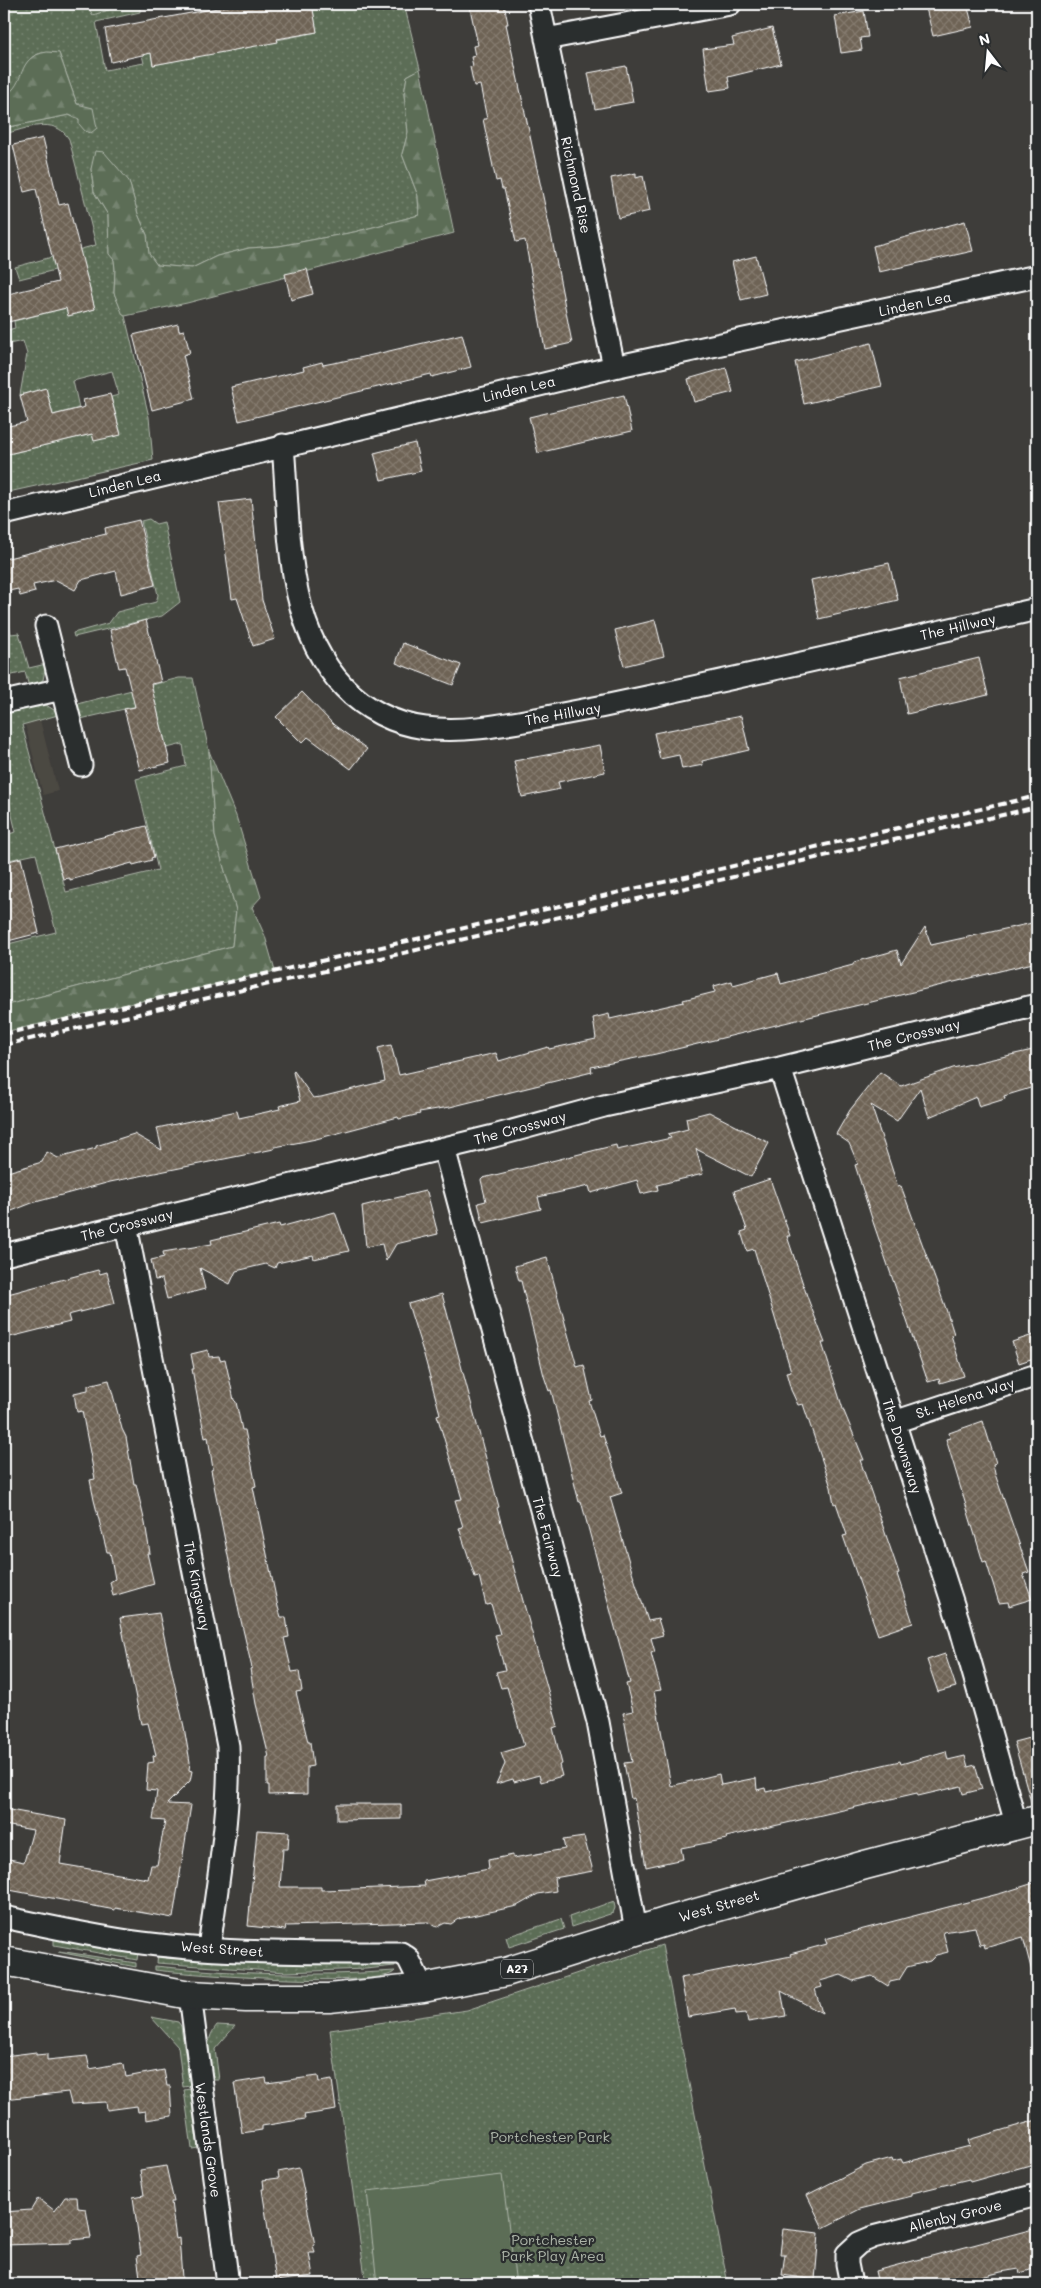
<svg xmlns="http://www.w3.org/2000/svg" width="1041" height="2288" viewBox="0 0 1041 2288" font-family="Mali,sans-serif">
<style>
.built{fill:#4c4842}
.green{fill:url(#green-dots);stroke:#aeb6aa}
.forest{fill:url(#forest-firs);stroke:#aeb6aa}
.pitch{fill:#5c6d56;stroke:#aeb6aa}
.building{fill:url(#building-cross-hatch);stroke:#fff}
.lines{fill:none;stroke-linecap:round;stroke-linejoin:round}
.minor-casing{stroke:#fff;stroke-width:25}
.primary-casing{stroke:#fff;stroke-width:31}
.minor{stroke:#2a2d2e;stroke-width:21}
.primary{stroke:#2a2d2e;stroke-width:28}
.rail{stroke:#fff;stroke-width:4;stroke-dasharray:8 4;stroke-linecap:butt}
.labels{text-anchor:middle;stroke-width:4.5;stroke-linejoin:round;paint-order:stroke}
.shield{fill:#2a2d2e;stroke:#bfc0c0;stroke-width:1}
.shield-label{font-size:12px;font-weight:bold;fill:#fff}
.street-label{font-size:14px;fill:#fff;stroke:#2a2d2e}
.park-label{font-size:14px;fill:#aeb6aa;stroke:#2a2d2e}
</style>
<defs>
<pattern id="green-dots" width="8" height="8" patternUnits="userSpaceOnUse" patternTransform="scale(1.25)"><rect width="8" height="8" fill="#5c6d56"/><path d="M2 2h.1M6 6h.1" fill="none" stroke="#74836f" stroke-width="1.8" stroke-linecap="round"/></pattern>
<pattern id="forest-firs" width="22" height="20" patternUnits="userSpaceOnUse" patternTransform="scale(1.25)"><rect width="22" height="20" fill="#5c6d56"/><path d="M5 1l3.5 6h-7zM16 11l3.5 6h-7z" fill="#74836f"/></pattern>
<pattern id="building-cross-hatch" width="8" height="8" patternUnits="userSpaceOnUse" patternTransform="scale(1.25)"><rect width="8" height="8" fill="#6e6355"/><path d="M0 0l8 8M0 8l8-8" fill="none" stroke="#847a6e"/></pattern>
</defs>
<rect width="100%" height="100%" fill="#3e3d3a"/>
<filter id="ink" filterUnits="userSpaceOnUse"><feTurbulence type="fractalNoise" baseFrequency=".02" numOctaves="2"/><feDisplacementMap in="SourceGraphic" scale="10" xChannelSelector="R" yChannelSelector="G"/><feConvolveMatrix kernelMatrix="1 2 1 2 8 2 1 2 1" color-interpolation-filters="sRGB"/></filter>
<g filter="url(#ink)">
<path class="built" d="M 40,720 L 58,791 L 43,795 L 25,724 Z"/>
<path class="green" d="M 4,4 L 86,4 L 93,15 L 114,8 L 140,7 L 140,12 L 96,22 L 105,70 L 144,63 L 142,55 L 151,53 L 153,65 L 317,32 L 313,10 L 341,4 L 404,4 L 420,69 L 407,76 L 404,94 L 408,132 L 402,154 L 418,196 L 419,215 L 354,232 L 279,246 L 249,248 L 217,256 L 192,268 L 157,265 L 149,254 L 147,235 L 138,214 L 129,181 L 94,161 L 91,169 L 94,192 L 108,215 L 109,253 L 114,260 L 115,269 L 114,293 L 123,314 L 125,316 L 149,417 L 153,460 L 4,493 L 4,455 L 92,434 L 94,440 L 121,434 L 111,397 L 119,395 L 112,371 L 73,381 L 79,408 L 53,415 L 46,388 L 20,395 L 27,354 L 23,341 L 4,345 L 4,331 L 15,328 L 14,321 L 66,308 L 69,316 L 95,309 L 83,263 L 19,279 L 15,267 L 96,245 L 69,139 C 54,115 26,129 4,134 L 4,128 L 69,115 L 79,120 L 84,104 L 77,104 L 59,53 C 13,47 33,82 4,96 Z
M 149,519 L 156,524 L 164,522 L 180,602 L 162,616 L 74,637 L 73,633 L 109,623 L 117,612 L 156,602 L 158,595 L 141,521 Z
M 4,603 L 11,634 L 19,633 L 29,668 L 46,664 L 43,680 L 29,687 L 25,672 L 4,677 Z
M 179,678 L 193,678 L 209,751 L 215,836 L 236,910 L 232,946 L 4,1006 L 4,945 L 56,932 L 36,854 L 4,861 L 4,835 L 16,832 L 4,782 L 4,711 L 43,703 L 54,710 L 58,715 L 22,725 L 66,892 L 158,870 L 136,779 L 186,766 L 183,744 L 167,748 L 155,702 L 76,720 L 73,705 Z
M 614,1901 L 615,1908 L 613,1913 L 571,1927 L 569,1917 Z
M 561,1919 L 564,1929 L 509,1947 L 506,1937 Z
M 4,1926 L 138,1952 L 137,1960 L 54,1945 L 54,1939 L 4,1929 Z
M 662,1945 L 728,2284 L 366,2284 L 330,2030 L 467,2010 Z
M 59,1951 L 136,1963 L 136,1967 L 58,1952 Z
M 158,1954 L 220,1961 L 395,1963 L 395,1966 L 366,1969 L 286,1972 L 157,1963 Z
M 155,1966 C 235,1974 315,1977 395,1971 C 384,1989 184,1974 155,1970 Z
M 151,2017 L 178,2022 L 181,2026 L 190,2086 L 183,2087 L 178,2047 Z
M 217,2025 L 235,2026 L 215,2049 L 219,2080 L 212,2080 C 209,2061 203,2042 217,2025 Z
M 190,2089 L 198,2148 L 192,2149 L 184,2090 Z"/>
<path class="forest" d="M 86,4 L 146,4 L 140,7 L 114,8 L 93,15 Z
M 47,52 L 59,53 L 77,104 L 93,108 L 97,128 L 91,133 L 85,131 L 79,124 L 79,119 L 69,115 L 4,128 L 4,96 C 28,84 14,57 47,52 Z
M 420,69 L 454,233 L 187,303 L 125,316 L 123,315 L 114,293 L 115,269 L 114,260 L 109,254 L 108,215 L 94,192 L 91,169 L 95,151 L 104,152 L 129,181 L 138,214 L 147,235 L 149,254 L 157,265 L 192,268 L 217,256 L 249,248 L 279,246 L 354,232 L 419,215 L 418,196 L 402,154 L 408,132 L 404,94 L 407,76 Z
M 209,751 L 236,816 L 261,897 L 252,907 L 265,936 L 275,971 L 4,1032 L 4,1006 L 232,946 L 236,910 L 215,836 Z"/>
<path class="pitch" d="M 502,2175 L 516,2284 L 377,2284 L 367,2191 Z"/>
<path class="building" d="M 239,4 L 312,4 L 317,32 L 277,39 L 278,42 L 153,65 L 151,53 L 111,62 L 105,29 Z
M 469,4 L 504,4 L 508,24 L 506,24 L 551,234 L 572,343 L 545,349 L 525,240 L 516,242 L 504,189 L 502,189 L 500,180 L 496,181 L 483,119 L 487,119 L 480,85 L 474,86 L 470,67 L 473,66 L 471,57 L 475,56 L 473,46 L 478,45 Z
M 925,4 L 967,4 L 973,27 L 933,36 Z
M 864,11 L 868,37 L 860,38 L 862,50 L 841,53 L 835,16 Z
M 772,28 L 781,64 L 728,77 L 730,88 L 709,91 L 703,49 L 734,45 L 732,38 Z
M 626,66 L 633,102 L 595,109 L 588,73 Z
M 43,138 L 59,205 L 68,203 L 95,309 L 68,316 L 66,308 L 4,323 L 4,295 L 58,282 L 36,189 L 24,192 L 13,145 Z
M 636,173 L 636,178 L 643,176 L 650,211 L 618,218 L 611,178 Z
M 965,221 L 973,251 L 879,272 L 873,246 Z
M 756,256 L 766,294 L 741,300 L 732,262 Z
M 307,269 L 313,294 L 291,300 L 285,274 Z
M 178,324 L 179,331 L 184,330 L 190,353 L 183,355 L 194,399 L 152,410 L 133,335 Z
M 462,334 L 471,367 L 432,377 L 431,374 L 239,421 L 231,387 L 304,370 L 303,367 L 322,362 L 323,365 L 359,358 Z
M 871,343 L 882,386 L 804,404 L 795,362 Z
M 726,368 L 733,392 L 694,402 L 688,379 Z
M 46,388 L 53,415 L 85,407 L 83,400 L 110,394 L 121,435 L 94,441 L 92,434 L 4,455 L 4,427 L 27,422 L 20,395 Z
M 624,395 L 632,431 L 538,453 L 529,417 Z
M 415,443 L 421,471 L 381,480 L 374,453 Z
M 251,499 L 262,600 L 275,639 L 253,646 L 237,598 L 232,599 L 219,503 Z
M 139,520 L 155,585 L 121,594 L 116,571 L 81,580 L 75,590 L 56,580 L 33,585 L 35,592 L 20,596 L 18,589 L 4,592 L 4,559 L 106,534 L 105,528 Z
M 889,563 L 898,600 L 819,619 L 811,580 Z
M 146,620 L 161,682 L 151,684 L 170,763 L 140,770 L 124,709 L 135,707 L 125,667 L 119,668 L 110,630 Z
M 655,620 L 664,656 L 624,666 L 615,630 Z
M 403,643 L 461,665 L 453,685 L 396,663 Z
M 979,658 L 988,695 L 907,714 L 900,677 Z
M 302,692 L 334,725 L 367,749 L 351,769 L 308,737 L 302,743 L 276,717 Z
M 741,716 L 749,750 L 702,761 L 703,765 L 682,769 L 679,755 L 660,759 L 654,733 Z
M 600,745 L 605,772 L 558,782 L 560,789 L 522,797 L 514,761 Z
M 146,826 L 154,857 L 151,858 L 152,860 L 133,865 L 132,863 L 70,880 L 70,878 L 63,879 L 55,849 Z
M 21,858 L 39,933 L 4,942 L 4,862 Z
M 1037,922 L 1037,962 L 656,1054 L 591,1067 L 592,1072 L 450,1107 L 419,1112 L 420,1114 L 399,1119 L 398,1117 L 316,1139 L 275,1147 L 274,1149 L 110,1182 L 32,1203 L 4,1214 L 4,1173 L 42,1162 L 47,1152 L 58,1158 L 96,1148 L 96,1146 L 134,1134 L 162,1150 L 157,1128 L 237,1111 L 239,1118 L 280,1109 L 279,1106 L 300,1101 L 293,1072 L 294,1071 L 313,1098 L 321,1097 L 385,1081 L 378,1048 L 391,1045 L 399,1075 L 496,1053 L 499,1061 L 548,1047 L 549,1049 L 596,1039 L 593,1018 L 609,1014 L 610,1019 L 684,1002 L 683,1000 L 715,992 L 714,986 L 732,981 L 733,985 L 778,973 L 781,984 L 853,965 L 854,962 L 897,950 L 901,964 L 925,927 L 931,945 Z
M 1037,1049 L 1037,1086 L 1004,1096 L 1005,1099 L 979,1107 L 976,1097 L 929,1117 L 920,1088 L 897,1121 L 871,1105 L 898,1187 L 901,1186 L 945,1306 L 954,1334 L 951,1335 L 964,1376 L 940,1383 L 939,1379 L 928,1382 L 874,1225 L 855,1165 L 858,1164 L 849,1143 L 836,1134 L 850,1110 L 880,1072 L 901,1086 L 953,1068 Z
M 709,1112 L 769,1143 L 751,1177 L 696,1149 L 703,1174 L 657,1185 L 658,1190 L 641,1194 L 637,1180 L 591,1193 L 589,1186 L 538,1197 L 541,1209 L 483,1223 L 478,1203 L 486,1201 L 481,1180 L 483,1178 L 616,1145 L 617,1150 L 671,1138 L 668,1134 L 688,1129 L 686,1118 Z
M 770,1179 L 790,1236 L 787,1236 L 808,1299 L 825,1343 L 822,1343 L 843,1409 L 864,1460 L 860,1460 L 899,1573 L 897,1574 L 913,1623 L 878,1635 L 843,1536 L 847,1535 L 836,1503 L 834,1504 L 831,1487 L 803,1404 L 798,1405 L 791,1390 L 786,1372 L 791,1371 L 754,1249 L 747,1251 L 741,1232 L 747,1230 L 734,1191 Z
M 425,1191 L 427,1192 L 438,1234 L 396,1244 L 386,1261 L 382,1244 L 366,1247 L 362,1206 Z
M 335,1212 L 349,1251 L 314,1259 L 313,1255 L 277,1263 L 275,1268 L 266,1264 L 236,1271 L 230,1284 L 200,1268 L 205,1289 L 167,1299 L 162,1279 L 155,1280 L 151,1260 L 164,1257 L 163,1252 L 212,1244 L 211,1240 L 279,1224 L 280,1227 Z
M 547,1257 L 577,1367 L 584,1365 L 592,1400 L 589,1401 L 600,1436 L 603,1435 L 622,1493 L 610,1497 L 629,1562 L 648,1621 L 658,1619 L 663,1635 L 651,1638 L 655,1652 L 651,1653 L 661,1690 L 654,1691 L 671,1786 L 719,1774 L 721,1785 L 756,1778 L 757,1790 L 765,1788 L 766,1792 L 900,1761 L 901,1764 L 946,1751 L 948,1760 L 965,1756 L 968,1767 L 975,1765 L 982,1789 L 963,1794 L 961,1786 L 918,1796 L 917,1793 L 726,1837 L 727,1839 L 681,1848 L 683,1859 L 646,1867 L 634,1798 L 631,1799 L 624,1763 L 632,1762 L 623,1713 L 633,1711 L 626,1684 L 630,1683 L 581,1501 L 579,1502 L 551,1390 L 549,1391 L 544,1376 L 521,1281 L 519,1281 L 515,1266 Z
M 98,1270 L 100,1274 L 107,1272 L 115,1303 L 68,1315 L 70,1322 L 10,1337 L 6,1324 L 4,1325 L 4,1295 Z
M 442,1294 L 499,1507 L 497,1508 L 558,1726 L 553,1728 L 562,1764 L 559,1765 L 562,1776 L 541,1782 L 539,1775 L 514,1782 L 513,1779 L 496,1784 L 505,1764 L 501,1753 L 524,1746 L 507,1687 L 501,1688 L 496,1672 L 505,1670 L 495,1635 L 500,1634 L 491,1604 L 486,1605 L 479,1576 L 475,1577 L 459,1528 L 463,1527 L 455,1500 L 462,1499 L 437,1415 L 440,1414 L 424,1355 L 408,1304 Z
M 1033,1335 L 1037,1357 L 1019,1363 L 1012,1342 Z
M 208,1350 L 209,1357 L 219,1356 L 220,1360 L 225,1359 L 234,1400 L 236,1402 L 242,1430 L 245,1430 L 256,1486 L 253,1487 L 278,1607 L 281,1617 L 286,1617 L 289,1637 L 284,1638 L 292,1672 L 299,1671 L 302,1691 L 296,1692 L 308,1742 L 310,1742 L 313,1766 L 307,1767 L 307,1794 L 269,1795 L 269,1785 L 267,1785 L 267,1757 L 269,1757 L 256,1704 L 250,1669 L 252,1668 L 239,1612 L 211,1470 L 213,1469 L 208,1437 L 205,1438 L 192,1369 L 194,1369 L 191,1354 Z
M 109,1380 L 122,1429 L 126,1437 L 134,1484 L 136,1484 L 145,1523 L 150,1553 L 147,1553 L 154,1584 L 113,1596 L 110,1582 L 115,1579 L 110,1552 L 107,1552 L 94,1500 L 90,1480 L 95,1479 L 82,1411 L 77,1412 L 74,1393 L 88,1390 L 88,1385 Z
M 983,1421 L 996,1463 L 993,1464 L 995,1474 L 1029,1572 L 1023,1574 L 1032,1599 L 1009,1606 L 1008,1602 L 999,1603 L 986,1561 L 983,1562 L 946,1439 L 950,1438 L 949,1433 Z
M 159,1613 L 184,1727 L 190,1762 L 189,1770 L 192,1771 L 190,1781 L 167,1804 L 191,1805 L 173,1918 L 115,1908 L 115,1910 L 4,1889 L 4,1858 L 24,1862 L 33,1830 L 4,1825 L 4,1809 L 66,1820 L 60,1864 L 148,1879 L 151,1865 L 157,1865 L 165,1821 L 153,1820 L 157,1791 L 146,1790 L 148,1763 L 154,1762 L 153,1756 L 156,1755 L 148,1723 L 141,1724 L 120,1618 Z
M 945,1654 L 956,1687 L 938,1692 L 927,1660 Z
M 1033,1737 L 1037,1751 L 1037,1805 L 1032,1805 L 1014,1742 Z
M 337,1804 L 401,1804 L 401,1819 L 337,1820 Z
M 257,1830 L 289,1832 L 288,1849 L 283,1849 L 280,1887 L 321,1887 L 321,1890 L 354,1889 L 425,1886 L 424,1881 L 489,1869 L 488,1860 L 513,1855 L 513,1858 L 565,1849 L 563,1840 L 584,1837 L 593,1871 L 554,1878 L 556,1891 L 538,1894 L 517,1906 L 458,1919 L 451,1924 L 445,1923 L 437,1927 L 428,1922 L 286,1926 L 285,1930 L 248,1926 Z
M 1037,1882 L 1037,1971 L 1032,1972 L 1023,1937 L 985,1948 L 984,1944 L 980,1945 L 975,1927 L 943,1932 L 948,1952 L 936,1955 L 930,1961 L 907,1967 L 899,1980 L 890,1982 L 888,1986 L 872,1976 L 853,1981 L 841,1975 L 820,1981 L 822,1987 L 815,1989 L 822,2013 L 781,1991 L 786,2016 L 748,2022 L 746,2013 L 736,2014 L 735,2009 L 688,2017 L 681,1978 L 791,1956 L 790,1954 L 827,1944 L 825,1939 L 1002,1893 Z
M 36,2052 L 36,2055 L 47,2054 L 47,2060 L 87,2056 L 90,2069 L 122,2063 L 124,2065 L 126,2077 L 164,2070 L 167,2086 L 170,2086 L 172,2116 L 146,2120 L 145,2111 L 138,2112 L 137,2106 L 107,2110 L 106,2102 L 71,2104 L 68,2092 L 4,2099 L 4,2056 Z
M 318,2076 L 319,2082 L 332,2080 L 336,2110 L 304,2115 L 305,2119 L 262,2126 L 262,2130 L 242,2133 L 234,2083 L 266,2078 L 267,2083 Z
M 1037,2120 L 1037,2163 L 970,2182 L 969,2179 L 912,2193 L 912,2196 L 860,2209 L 823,2228 L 807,2195 L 866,2165 L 892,2158 L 893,2161 L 901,2159 L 903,2163 L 970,2146 L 968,2140 Z
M 166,2166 L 174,2202 L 171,2202 L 176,2239 L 179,2238 L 182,2278 L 141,2284 L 137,2256 L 141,2255 L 133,2197 L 144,2195 L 140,2170 Z
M 299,2168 L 315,2245 L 313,2245 L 315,2253 L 309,2253 L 313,2276 L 276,2281 L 262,2189 L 264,2189 L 263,2180 L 279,2178 L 278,2172 Z
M 65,2197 L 77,2197 L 78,2208 L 86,2209 L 91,2238 L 71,2240 L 71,2243 L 4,2245 L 4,2212 L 31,2210 L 38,2198 L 55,2211 Z
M 1037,2228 L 1037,2268 L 1020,2273 L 1019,2269 L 1001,2272 L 954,2284 L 878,2284 L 875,2271 Z
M 783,2229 L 819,2233 L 815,2280 L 782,2275 L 785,2254 L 780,2254 Z"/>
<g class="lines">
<defs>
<path id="minor" d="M 539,4 L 614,367
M 546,39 L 730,4
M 283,445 C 290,525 284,625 344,687 C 365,709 394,724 425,728 C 463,733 503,725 541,718 C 581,711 621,703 661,694 C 787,667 912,638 1037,609
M 4,514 L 614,367 L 1037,276
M 46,626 L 81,765
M 4,702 L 62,689
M 780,1068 L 960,1626 L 1017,1827
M 444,1148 L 598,1722 L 636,1930
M 126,1225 L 228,1746 C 231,1813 217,1882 209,1949
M 4,1255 L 494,1136 L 604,1106 L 780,1068 L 1037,1005
M 894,1422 L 1037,1375
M 4,1917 C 50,1927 96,1937 142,1943 C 228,1954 315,1953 401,1953 L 408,1958 L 423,1988
M 190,1995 L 228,2284
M 851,2284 L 847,2264 L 847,2254 L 859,2243 L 873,2237 L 1037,2195"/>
<path id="primary" d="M 4,1961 L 190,1995 L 246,1998 L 329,1998 L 423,1988 L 506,1972 L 665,1922 L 865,1865 L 1037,1820"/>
</defs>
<use href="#minor" class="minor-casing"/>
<use href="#primary" class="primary-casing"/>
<use href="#minor" class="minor"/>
<use href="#primary" class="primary"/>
<path class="rail" d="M 4,1034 L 1037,796
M 4,1045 L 1037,807"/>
</g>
</g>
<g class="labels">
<rect class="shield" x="501" y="1959.5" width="32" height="19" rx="4"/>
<g class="shield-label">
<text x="517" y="1973">A27</text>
</g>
<g class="street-label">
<text transform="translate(576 185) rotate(78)" y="5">Richmond Rise</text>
<text transform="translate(915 304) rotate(-12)" y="5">Linden Lea</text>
<text transform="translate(519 389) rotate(-13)" y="5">Linden Lea</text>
<text transform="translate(125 484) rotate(-14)" y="5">Linden Lea</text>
<text transform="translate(958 627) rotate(-13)" y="5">The Hillway</text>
<text transform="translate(563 714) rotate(-10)" y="5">The Hillway</text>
<text transform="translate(914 1035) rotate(-14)" y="5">The Crossway</text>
<text transform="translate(520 1128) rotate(-15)" y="5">The Crossway</text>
<text transform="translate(127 1225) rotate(-14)" y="5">The Crossway</text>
<text transform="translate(965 1398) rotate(-18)" y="5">St. Helena Way</text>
<text transform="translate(902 1446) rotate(72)" y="5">The Downsway</text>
<text transform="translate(548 1537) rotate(75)" y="5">The Fairway</text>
<text transform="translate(197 1586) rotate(79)" y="5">The Kingsway</text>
<text transform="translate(719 1906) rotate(-16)" y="5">West Street</text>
<text transform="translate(222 1949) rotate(4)" y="5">West Street</text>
<text transform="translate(208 2140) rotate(82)" y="5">Westlands Grove</text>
<text transform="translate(955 2216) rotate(-14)" y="5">Allenby Grove</text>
</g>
<g class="park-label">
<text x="550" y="2142">Portchester Park</text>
<text x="553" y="2245">Portchester<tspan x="553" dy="16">Park Play Area</tspan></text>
</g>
</g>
<rect width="1041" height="2288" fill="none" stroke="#2a2d2e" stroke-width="20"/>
<rect x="10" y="10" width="1021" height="2268" fill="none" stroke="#fff" stroke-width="2" filter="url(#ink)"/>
<g transform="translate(988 52) rotate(344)" stroke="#2a2d2e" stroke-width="4" paint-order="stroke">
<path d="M0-4L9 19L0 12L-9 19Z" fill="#ffffff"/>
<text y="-8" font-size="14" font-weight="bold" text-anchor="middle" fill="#ffffff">N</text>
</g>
</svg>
